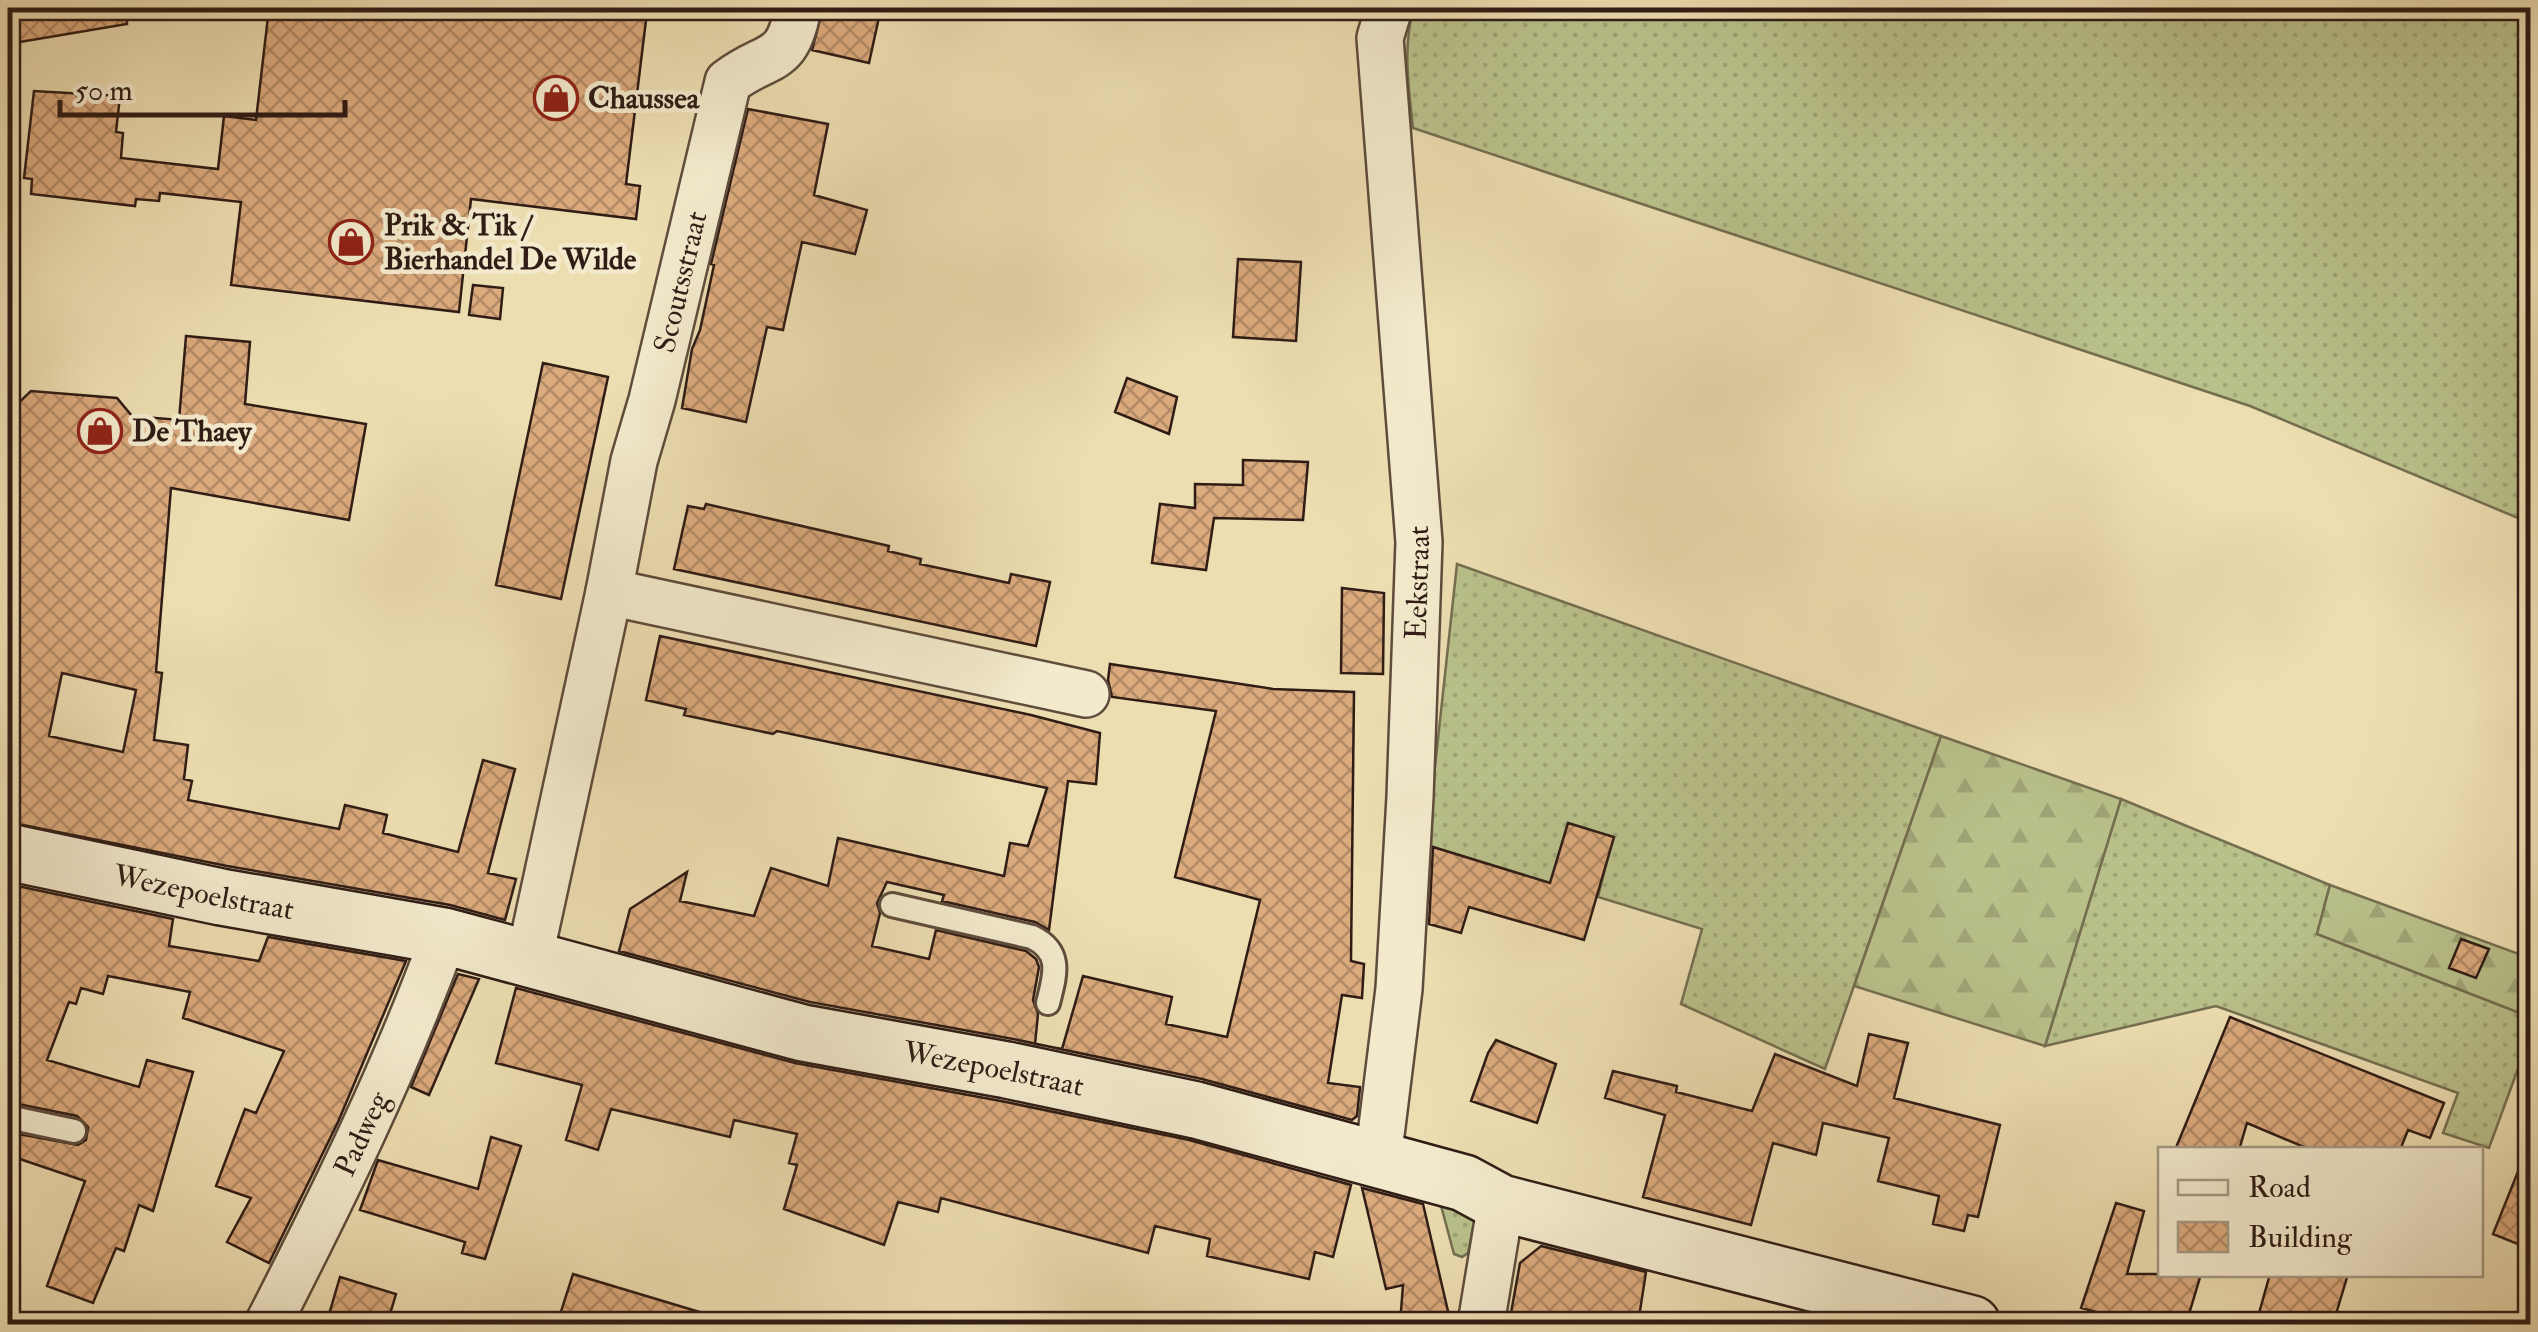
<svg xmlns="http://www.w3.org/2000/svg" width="2538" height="1332" viewBox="0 0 2538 1332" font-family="'IM FELL Double Pica',serif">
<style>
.grass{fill:url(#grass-dots);stroke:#746e50;stroke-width:2.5}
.forest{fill:url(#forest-firs);stroke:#746e50;stroke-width:2.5}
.building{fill:url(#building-cross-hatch);stroke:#2f1c15;stroke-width:2.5;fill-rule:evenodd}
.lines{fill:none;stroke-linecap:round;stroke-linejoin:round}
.lane-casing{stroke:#5e4c3c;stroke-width:28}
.street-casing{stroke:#5e4c3c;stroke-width:50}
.secondary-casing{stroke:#2f1c15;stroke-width:60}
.lane{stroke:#f3eacd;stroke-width:22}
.street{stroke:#f3eacd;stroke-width:45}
.secondary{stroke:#f3eacd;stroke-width:55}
.labels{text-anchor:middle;stroke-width:9;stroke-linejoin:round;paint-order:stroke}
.poi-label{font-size:30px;font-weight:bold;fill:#2f1c15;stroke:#f3eacd;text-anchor:start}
.street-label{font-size:30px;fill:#2f1c15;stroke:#f3eacd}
</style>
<defs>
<pattern id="grass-dots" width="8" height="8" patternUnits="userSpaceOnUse" patternTransform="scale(2.5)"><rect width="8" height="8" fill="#b9c18b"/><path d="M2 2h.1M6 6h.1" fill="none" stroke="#9fa577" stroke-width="1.8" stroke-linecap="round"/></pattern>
<pattern id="forest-firs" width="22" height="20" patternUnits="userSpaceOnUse" patternTransform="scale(2.5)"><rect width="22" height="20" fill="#b9c18b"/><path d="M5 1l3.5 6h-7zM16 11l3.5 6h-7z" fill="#9fa577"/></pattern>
<pattern id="building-cross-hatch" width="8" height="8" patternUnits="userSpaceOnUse" patternTransform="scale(2.5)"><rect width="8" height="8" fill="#dbaa7d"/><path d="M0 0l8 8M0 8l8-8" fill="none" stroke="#b28a65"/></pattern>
</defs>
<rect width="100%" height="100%" fill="#eddeb2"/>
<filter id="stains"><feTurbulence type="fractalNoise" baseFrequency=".002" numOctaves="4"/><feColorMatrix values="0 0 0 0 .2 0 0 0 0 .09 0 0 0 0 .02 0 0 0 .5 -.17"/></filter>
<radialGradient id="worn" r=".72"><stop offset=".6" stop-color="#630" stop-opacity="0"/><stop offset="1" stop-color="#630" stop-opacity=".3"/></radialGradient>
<path class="grass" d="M 1414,8 L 2530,8 L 2530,523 L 2250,406 L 1413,128 C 1409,89 1402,46 1414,8 Z
M 1457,564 L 1941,736 L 1825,1069 L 1681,1004 L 1702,929 L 1598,897 L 1613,837 L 1568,823 L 1550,883 L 1432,847 L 1427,840 Z
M 2121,799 L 2330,885 L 2317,934 L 2530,1017 L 2530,1036 L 2489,1148 L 2443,1133 L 2458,1093 L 2216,1006 L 2045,1046 Z
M 1440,1202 L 1476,1214 L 1468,1253 L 1462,1257 L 1454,1254 Z"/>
<path class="forest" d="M 1941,736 L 2121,799 L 2045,1046 L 1854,986 Z
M 2330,885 L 2530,958 L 2530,1017 L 2317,934 Z"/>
<path class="building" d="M 8,8 L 126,8 L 127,24 L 8,44 Z
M 269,8 L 609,8 L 647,12 L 626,184 L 640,186 L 636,219 L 471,199 L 459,312 L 231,285 L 241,202 L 160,193 L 159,201 L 136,199 L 135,206 L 31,194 L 32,179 L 24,178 L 34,91 L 120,96 L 116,132 L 123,133 L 121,158 L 218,169 L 224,116 L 256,120 Z
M 823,8 L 881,8 L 869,63 L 812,50 Z
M 748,109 L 828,124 L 814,195 L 867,210 L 855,254 L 802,242 L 783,330 L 767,327 L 746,422 L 682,408 L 692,349 L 700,330 L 714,265 L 711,264 Z
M 1238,259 L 1301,262 L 1296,341 L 1233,337 Z
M 473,285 L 503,288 L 500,319 L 469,315 Z
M 186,336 L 250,342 L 245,404 L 366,424 L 349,520 L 171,488 L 156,672 L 162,673 L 154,740 L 188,745 L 184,779 L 192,781 L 188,800 L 339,829 L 345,805 L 387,815 L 383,833 L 458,852 L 483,760 L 515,769 L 488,873 L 516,879 L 505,920 L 450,905 L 227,866 L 8,822 L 8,462 L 13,408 L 31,391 L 117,398 L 132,416 L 179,420 ZM 62,673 L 136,690 L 123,752 L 49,736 Z
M 543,363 L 608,377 L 561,599 L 496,585 Z
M 1127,378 L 1177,397 L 1169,434 L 1115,412 Z
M 1243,460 L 1308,462 L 1303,520 L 1214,518 L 1206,570 L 1152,563 L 1160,504 L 1195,508 L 1195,484 L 1243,485 Z
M 706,504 L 889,546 L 888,551 L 921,559 L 920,564 L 1009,583 L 1011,574 L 1050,582 L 1036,646 L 674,569 L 688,506 L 704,509 Z
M 1342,588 L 1384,593 L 1383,674 L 1341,673 Z
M 660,636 L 1031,715 L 1100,733 L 1096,784 L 1068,781 L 1049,930 L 1035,922 L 942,901 L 944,895 L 887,882 L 877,903 L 880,913 L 872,946 L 929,959 L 936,930 L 1026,951 L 1036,959 L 1039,967 L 1033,1000 L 1038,1014 L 1035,1044 L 1062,1049 L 1083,976 L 1172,997 L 1166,1024 L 1227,1037 L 1260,900 L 1175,877 L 1216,711 L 1112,697 L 1108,680 L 1110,664 L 1273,689 L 1354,692 L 1351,961 L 1364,964 L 1362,998 L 1342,995 L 1328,1083 L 1360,1087 L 1357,1116 L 1352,1120 L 1202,1079 L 1013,1039 L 810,1002 L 619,951 L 630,909 L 687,872 L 680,901 L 754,916 L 771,868 L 828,886 L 838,838 L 1004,876 L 1010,843 L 1028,846 L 1047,788 L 777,731 L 773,734 L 684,715 L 686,709 L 646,700 Z
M 1568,823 L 1614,837 L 1584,940 L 1469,907 L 1461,933 L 1429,924 L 1433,847 L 1550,883 Z
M 8,884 L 173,919 L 169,946 L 259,961 L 268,937 L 406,961 L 338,1122 L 269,1263 L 227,1242 L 251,1198 L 216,1186 L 245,1109 L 256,1113 L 284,1051 L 183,1018 L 190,992 L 108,976 L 103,994 L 81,988 L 76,1004 L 69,1002 L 47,1060 L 139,1087 L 147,1060 L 193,1072 L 153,1211 L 139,1205 L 124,1251 L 116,1248 L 93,1303 L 47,1286 L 85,1181 L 8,1155 L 8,1132 L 78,1145 L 86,1140 L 88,1127 L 77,1116 L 8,1102 Z
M 2461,939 L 2489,949 L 2476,978 L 2449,968 Z
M 458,974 L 479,979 L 429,1095 L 411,1087 Z
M 516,988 L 795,1063 L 1001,1101 L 1189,1140 L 1351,1185 L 1333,1257 L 1315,1252 L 1309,1279 L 1207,1256 L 1210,1239 L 1155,1226 L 1148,1253 L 941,1198 L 938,1212 L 898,1202 L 884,1245 L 784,1209 L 797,1165 L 789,1163 L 797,1134 L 734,1120 L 730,1137 L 611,1109 L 598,1150 L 566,1140 L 582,1085 L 496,1063 Z
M 2230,1017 L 2444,1103 L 2430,1138 L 2408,1130 L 2400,1150 L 2311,1150 L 2247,1123 L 2239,1150 L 2175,1150 Z
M 1869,1034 L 1908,1043 L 1894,1098 L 2000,1125 L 1978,1217 L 1968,1215 L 1964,1231 L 1933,1224 L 1939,1196 L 1878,1181 L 1889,1138 L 1823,1123 L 1816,1155 L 1773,1143 L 1751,1225 L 1643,1197 L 1665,1115 L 1605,1098 L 1613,1071 L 1677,1086 L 1676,1092 L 1752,1111 L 1775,1054 L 1857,1086 Z
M 1496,1040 L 1556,1064 L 1537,1123 L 1471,1101 L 1488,1053 Z
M 491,1137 L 521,1146 L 485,1259 L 462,1253 L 465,1242 L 360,1210 L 378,1160 L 478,1189 Z
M 2529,1144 L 2530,1145 L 2530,1249 L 2493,1234 Z
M 1362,1188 L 1423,1204 L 1451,1324 L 1400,1324 L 1403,1285 L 1386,1289 Z
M 2116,1203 L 2144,1211 L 2127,1274 L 2201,1274 L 2186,1324 L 2142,1324 L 2081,1308 Z
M 1541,1246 L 1646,1272 L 1638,1324 L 1509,1324 L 1520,1263 Z
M 573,1274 L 716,1317 L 715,1324 L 557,1324 Z
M 2270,1274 L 2348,1274 L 2333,1324 L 2256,1324 Z
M 340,1277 L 396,1294 L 387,1324 L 372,1324 L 330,1311 Z"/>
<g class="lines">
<defs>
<path id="lane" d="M 892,905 L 1032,937 C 1063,952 1055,975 1048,1003
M 8,1117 L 74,1131"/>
<g id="street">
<path d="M 609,592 L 1086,694"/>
<path id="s1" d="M 529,960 L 609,592 L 634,461 L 652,400 L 728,82 C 769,51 787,67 798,8"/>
<path id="s2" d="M 1378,1159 L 1399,989 L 1410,797 L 1419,542 L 1380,38 L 1389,8"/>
<path id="s3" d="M 268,1324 C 333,1197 395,1071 444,936"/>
<path d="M 1481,1324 L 1501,1203"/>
</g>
<g id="secondary">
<path id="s4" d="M 8,852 L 221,897 L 444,936 L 803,1033 L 1007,1070 L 1196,1110 L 1464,1183 L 1501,1203 L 1972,1324"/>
</g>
</defs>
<use href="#lane" class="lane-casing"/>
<use href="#street" class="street-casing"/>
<use href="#secondary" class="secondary-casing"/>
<use href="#lane" class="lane"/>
<use href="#street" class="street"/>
<use href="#secondary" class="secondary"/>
</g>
<defs>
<symbol id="shop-ring" viewBox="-11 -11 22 22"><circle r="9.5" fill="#f3eacd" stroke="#8f2418" stroke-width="1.5"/><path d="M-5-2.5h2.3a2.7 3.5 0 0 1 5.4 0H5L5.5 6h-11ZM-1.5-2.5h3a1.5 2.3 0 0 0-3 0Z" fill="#8f2418"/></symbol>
</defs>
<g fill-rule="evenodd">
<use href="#shop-ring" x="531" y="73" width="50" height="50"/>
<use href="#shop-ring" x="326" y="217" width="50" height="50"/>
<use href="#shop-ring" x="75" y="406" width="50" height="50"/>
</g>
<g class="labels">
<g class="poi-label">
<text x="588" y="108">Chaussea</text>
<text x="384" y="235">Prik &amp; Tik /<tspan x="384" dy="34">Bierhandel De Wilde</tspan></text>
<text x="132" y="441">De Thaey</text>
</g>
<g class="street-label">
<text dy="10" stroke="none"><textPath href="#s1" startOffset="695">Scoutsstraat</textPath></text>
<text dy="10" stroke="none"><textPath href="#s2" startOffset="578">Eekstraat</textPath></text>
<text dy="10" stroke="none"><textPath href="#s4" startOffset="200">Wezepoelstraat</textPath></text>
<text dy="10" stroke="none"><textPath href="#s4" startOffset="1010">Wezepoelstraat</textPath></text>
<text dy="10" stroke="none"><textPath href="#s3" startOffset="212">Padweg</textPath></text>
</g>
</g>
<rect width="2538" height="1332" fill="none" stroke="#eddeb2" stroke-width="40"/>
<rect x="10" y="10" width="2518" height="1312" fill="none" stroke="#2f1c15" stroke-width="5"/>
<rect x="20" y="20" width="2498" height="1292" fill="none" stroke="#2f1c15" stroke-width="2.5"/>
<rect x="2158" y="1147" width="325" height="130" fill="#f3eacd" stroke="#a59883" stroke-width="2.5"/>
<rect x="2178" y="1180" width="50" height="15" fill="#f3eacd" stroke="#a59883" stroke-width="2.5"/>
<text x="2248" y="1197" font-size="30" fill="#2f1c15">Road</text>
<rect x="2178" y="1222" width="50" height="30" fill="url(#building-cross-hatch)" stroke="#a59883" stroke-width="2.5"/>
<text x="2248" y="1247" font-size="30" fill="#2f1c15">Building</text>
<path d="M60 100v15h285v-15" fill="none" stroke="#2f1c15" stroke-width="5"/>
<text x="75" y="100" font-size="30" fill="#2f1c15" stroke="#f3eacd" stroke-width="8" paint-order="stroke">50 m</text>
<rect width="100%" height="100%" filter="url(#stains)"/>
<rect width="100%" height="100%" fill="url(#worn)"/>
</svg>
